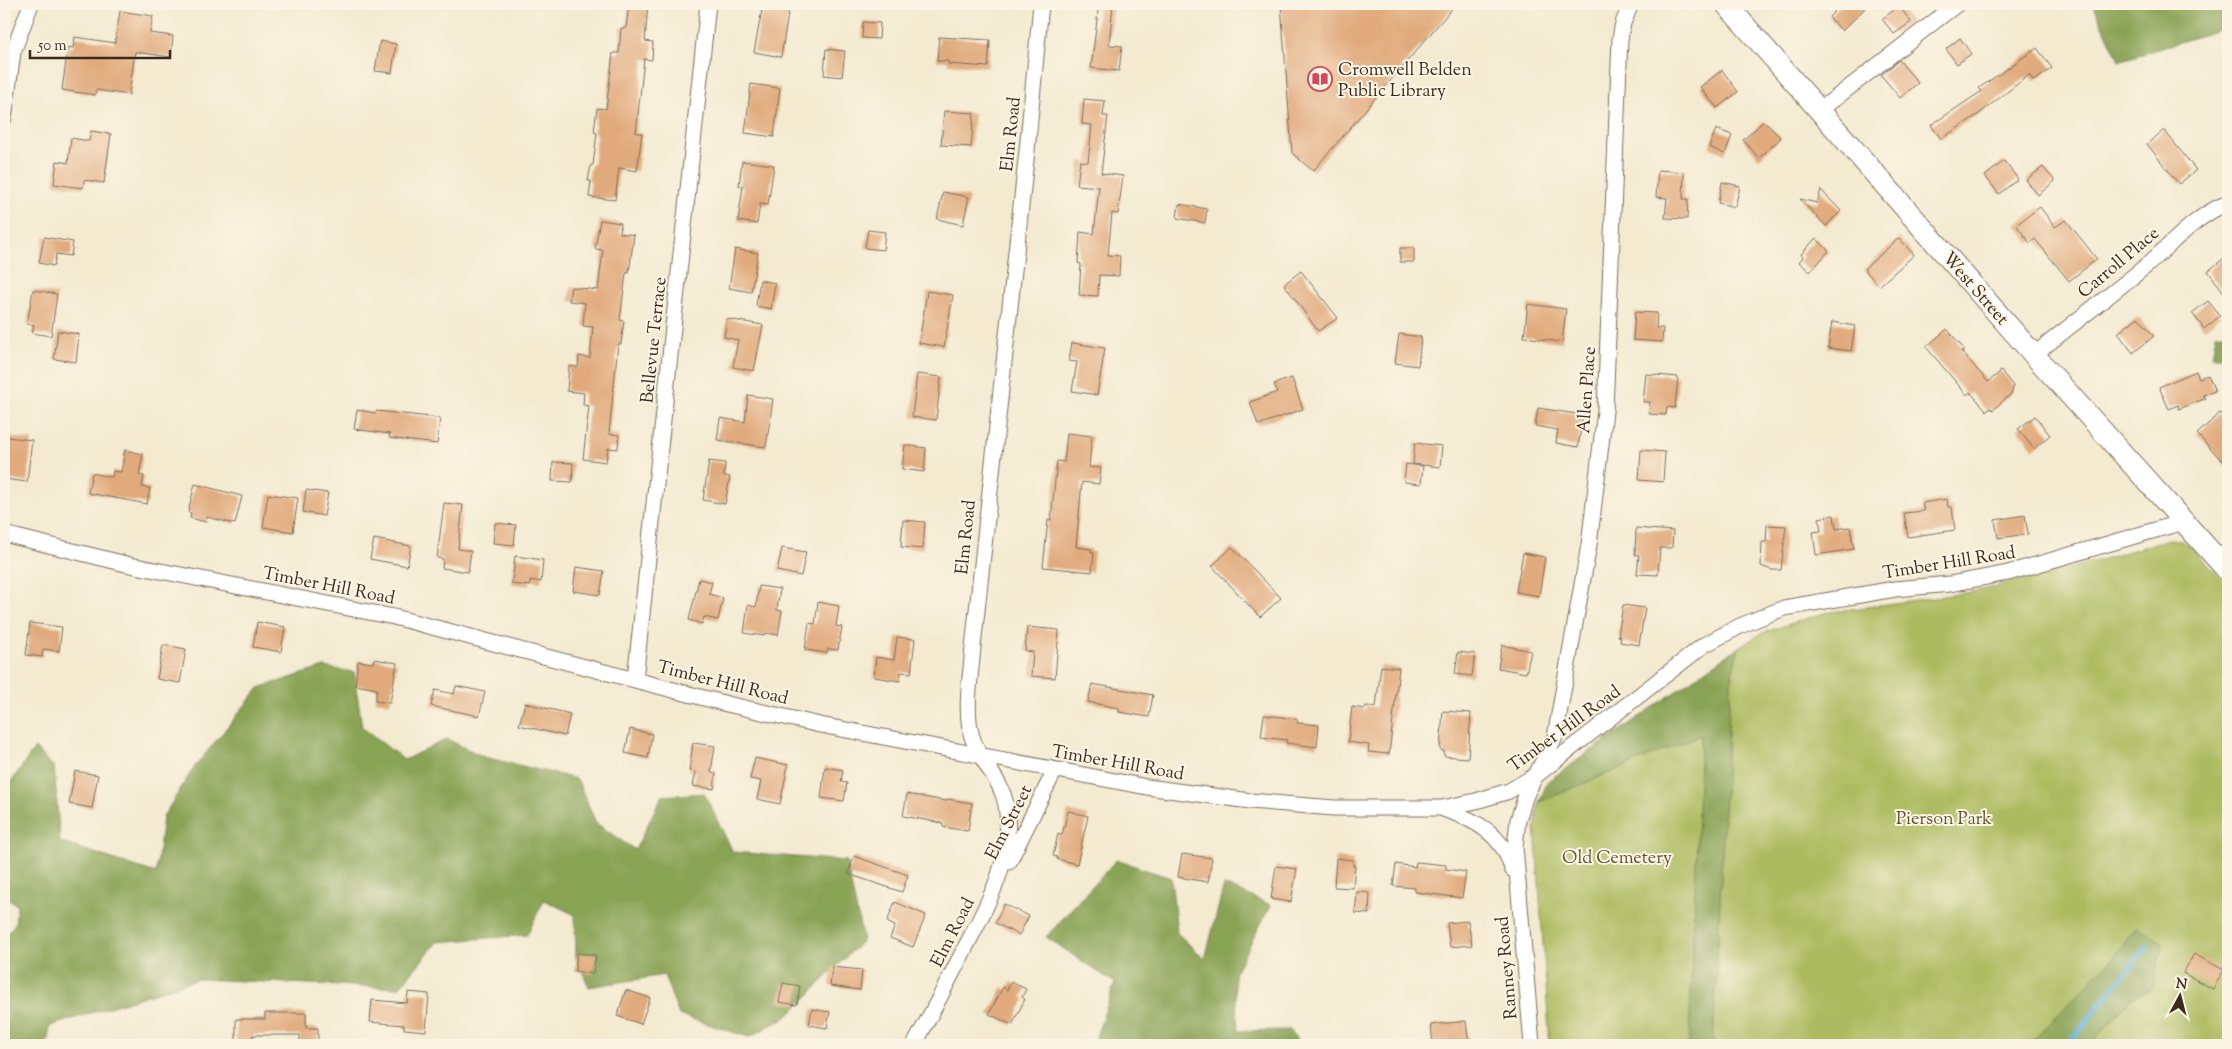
<svg xmlns="http://www.w3.org/2000/svg" width="2232" height="1049" viewBox="0 0 2232 1049" font-family="'Sorts Mill Goudy',serif">
<style>
.green{fill:#acbb5e;stroke:#74723e}
.forest{fill:#89a355;stroke:#62663a}
.lines{fill:none;stroke-linecap:round;stroke-linejoin:round}
.stream{stroke:#5baad5;stroke-width:5.5}
.building{fill:#e1aa7d}
.minor-casing{stroke:#7b6d5c;stroke-width:17}
.secondary-casing{stroke:#7b6d5c;stroke-width:23}
.minor{stroke:#fff;stroke-width:15}
.secondary{stroke:#fff;stroke-width:21}
.labels{text-anchor:middle;stroke-width:4;stroke-linejoin:round;paint-order:stroke}
.poi-label{font-size:18px;fill:#3b2a1e;stroke:#fcf5e5;text-anchor:start}
.street-label{font-size:18px;fill:#3b2a1e;stroke:#fcf5e5}
.park-label{font-size:18px;fill:#5d5631;stroke:#fcf5e5}
</style>
<rect width="100%" height="100%" fill="#fcf5e5"/>
<filter id="ink" filterUnits="userSpaceOnUse"><feTurbulence type="fractalNoise" baseFrequency=".02" numOctaves="2"/><feDisplacementMap in="SourceGraphic" scale="10" xChannelSelector="R" yChannelSelector="G"/><feConvolveMatrix kernelMatrix="1 2 1 2 8 2 1 2 1" color-interpolation-filters="sRGB"/></filter>
<filter id="wash" filterUnits="userSpaceOnUse"><feTurbulence type="fractalNoise" baseFrequency=".0096" numOctaves="4" result="noise"/><feDisplacementMap in="SourceGraphic" scale="20" xChannelSelector="R" yChannelSelector="G"/><feGaussianBlur stdDeviation="1.12" result="paint"/><feColorMatrix in="noise" values="0 0 0 0 0 0 0 0 0 0 0 0 0 0 0 0 0 1.4 0 .05"/><feComposite in="paint" operator="in"/></filter>
<g filter="url(#wash)">
<rect width="100%" height="100%" fill="#f3ead0"/>
<path class="green" d="M 2168,539 L 2183,540 L 2228,584 L 2228,1045 L 2091,1045 L 2132,997 L 2136,926 L 2113,958 L 2029,1045 L 1713,1045 L 1729,708 L 1732,673 L 1739,647 L 1762,633 L 1824,613 L 1978,591 L 2100,560 Z
M 1701,735 L 1689,1045 L 1550,1045 L 1535,827 L 1539,802 Z"/>
<path class="forest" d="M 2093,4 L 2228,4 L 2228,27 L 2119,61 Z
M 2228,332 L 2228,356 L 2212,356 L 2216,334 Z
M 1739,647 L 1732,673 L 1729,708 L 1713,1045 L 1689,1045 L 1701,735 L 1539,802 L 1548,781 Z
M 324,667 L 354,672 L 362,727 L 404,760 L 447,739 L 484,757 L 577,779 L 596,823 L 635,850 L 662,796 L 704,793 L 733,852 L 846,861 L 863,940 L 788,1016 L 749,1037 L 679,1015 L 664,975 L 589,987 L 576,958 L 575,915 L 544,900 L 527,935 L 437,942 L 399,988 L 198,979 L 50,1026 L 47,1045 L 4,1045 L 4,938 L 15,924 L 17,905 L 4,896 L 4,792 L 35,748 L 54,767 L 60,842 L 156,873 L 163,817 L 193,769 L 259,688 Z
M 1116,860 L 1171,878 L 1177,933 L 1205,959 L 1224,885 L 1271,905 L 1234,974 L 1238,1031 L 1290,1030 L 1301,1045 L 1093,1045 L 1115,983 L 1046,937 Z
M 2136,926 L 2163,944 L 2152,989 L 2132,997 L 2091,1045 L 2029,1045 L 2113,958 Z"/>
<g class="lines">
<path class="stream" d="M 2067,1045 L 2147,947"/>
</g>
<g id="blocks">
<path class="building" d="M 629,4 L 648,4 L 645,41 L 653,42 L 652,60 L 644,59 L 636,133 L 642,133 L 637,171 L 619,168 L 615,200 L 589,197 L 591,181 L 588,181 L 591,165 L 593,165 L 597,133 L 594,132 L 597,108 L 606,109 L 613,53 L 619,53 L 621,28 L 626,28 Z
M 763,4 L 789,8 L 781,57 L 754,52 Z
M 1099,4 L 1113,4 L 1109,45 L 1122,46 L 1119,71 L 1091,68 Z
M 1281,4 L 1456,4 L 1313,171 L 1292,153 Z
M 1842,4 L 1869,4 L 1842,31 L 1829,17 Z
M 1899,6 L 1911,22 L 1894,34 L 1882,19 Z
M 120,11 L 153,16 L 150,33 L 173,36 L 171,57 L 135,52 L 129,95 L 96,90 L 95,95 L 62,90 L 68,47 L 73,48 L 75,37 L 115,43 Z
M 863,22 L 880,23 L 879,39 L 862,38 Z
M 939,37 L 990,40 L 988,67 L 948,64 L 948,61 L 937,61 Z
M 1960,38 L 1971,54 L 1957,64 L 1946,49 Z
M 380,41 L 396,44 L 392,73 L 375,71 Z
M 2037,48 L 2052,68 L 2034,81 L 2029,75 L 1979,114 L 1941,139 L 1931,125 L 1982,91 L 1979,88 Z
M 826,49 L 845,51 L 842,77 L 824,75 Z
M 1899,60 L 1918,83 L 1900,98 L 1881,75 Z
M 1722,70 L 1738,92 L 1717,108 L 1700,87 Z
M 751,84 L 780,88 L 774,137 L 745,133 Z
M 1084,99 L 1105,101 L 1103,116 L 1108,116 L 1101,173 L 1123,176 L 1118,214 L 1112,213 L 1108,255 L 1120,256 L 1119,276 L 1099,275 L 1098,296 L 1079,295 L 1081,264 L 1078,263 L 1080,232 L 1094,234 L 1099,187 L 1077,185 L 1080,161 L 1088,162 L 1092,125 L 1082,124 Z
M 944,111 L 974,113 L 971,147 L 941,145 Z
M 1764,121 L 1781,138 L 1759,158 L 1743,140 Z
M 1716,129 L 1732,135 L 1725,154 L 1709,147 Z
M 2164,130 L 2196,170 L 2179,184 L 2147,144 Z
M 91,131 L 111,134 L 104,183 L 84,180 L 83,188 L 54,184 L 57,161 L 68,163 L 71,138 L 89,141 Z
M 742,161 L 774,165 L 768,205 L 760,204 L 757,224 L 738,221 L 743,186 L 739,186 Z
M 2004,161 L 2018,179 L 1999,194 L 1985,176 Z
M 2043,167 L 2055,181 L 2038,195 L 2026,180 Z
M 1658,170 L 1684,172 L 1683,199 L 1688,199 L 1687,219 L 1665,218 L 1667,198 L 1656,197 Z
M 1722,182 L 1740,186 L 1735,207 L 1718,203 Z
M 1821,190 L 1841,211 L 1826,226 L 1800,199 L 1817,203 Z
M 943,192 L 969,197 L 963,225 L 937,219 Z
M 1179,204 L 1207,209 L 1205,223 L 1177,218 Z
M 2040,207 L 2055,227 L 2066,220 L 2097,259 L 2069,281 L 2035,239 L 2030,243 L 2016,225 Z
M 600,220 L 621,223 L 620,233 L 634,235 L 629,273 L 626,273 L 620,320 L 624,321 L 621,344 L 618,344 L 609,434 L 619,435 L 618,449 L 608,448 L 606,462 L 583,459 L 589,406 L 583,405 L 584,393 L 567,391 L 569,366 L 578,367 L 579,356 L 590,358 L 593,327 L 583,326 L 585,303 L 569,301 L 571,287 L 598,290 L 603,250 L 595,249 Z
M 868,230 L 885,232 L 883,250 L 865,248 Z
M 44,237 L 73,242 L 71,256 L 56,254 L 54,266 L 39,263 Z
M 1816,238 L 1829,251 L 1810,272 L 1799,262 L 1803,257 L 1801,254 Z
M 1899,238 L 1914,255 L 1879,286 L 1864,269 Z
M 1400,248 L 1414,248 L 1414,262 L 1400,262 Z
M 735,249 L 758,253 L 751,292 L 729,288 Z
M 2228,255 L 2228,298 L 2208,271 Z
M 1301,271 L 1338,318 L 1318,331 L 1284,284 Z
M 760,280 L 775,283 L 771,309 L 756,306 Z
M 33,290 L 57,294 L 51,336 L 32,333 L 34,325 L 27,324 Z
M 927,291 L 953,295 L 944,347 L 919,343 Z
M 2208,301 L 2220,316 L 2204,329 L 2192,313 Z
M 1528,304 L 1566,309 L 1562,342 L 1524,337 Z
M 1635,312 L 1657,313 L 1656,328 L 1663,328 L 1662,342 L 1633,340 Z
M 2138,317 L 2154,336 L 2133,353 L 2118,333 Z
M 727,319 L 763,325 L 754,371 L 733,367 L 738,340 L 724,337 Z
M 1832,322 L 1855,326 L 1851,351 L 1828,348 Z
M 1947,329 L 1964,349 L 1961,351 L 1988,382 L 2001,371 L 2013,386 L 2012,393 L 1993,410 L 1991,408 L 1987,411 L 1970,392 L 1967,395 L 1926,347 Z
M 58,331 L 79,334 L 76,362 L 54,359 Z
M 1399,334 L 1421,337 L 1418,366 L 1395,363 Z
M 1072,343 L 1105,348 L 1097,395 L 1072,391 L 1077,362 L 1069,361 Z
M 2196,371 L 2199,378 L 2208,375 L 2215,391 L 2203,395 L 2206,398 L 2179,409 L 2178,405 L 2169,409 L 2159,387 Z
M 917,374 L 941,377 L 936,420 L 912,417 Z
M 1646,374 L 1678,377 L 1675,408 L 1667,407 L 1666,415 L 1649,414 L 1650,402 L 1643,402 Z
M 1292,378 L 1303,409 L 1258,425 L 1250,402 L 1277,392 L 1274,384 Z
M 748,395 L 773,399 L 766,447 L 717,440 L 720,418 L 745,422 Z
M 1538,408 L 1583,415 L 1578,447 L 1556,443 L 1558,430 L 1535,426 Z
M 357,410 L 376,413 L 376,411 L 440,418 L 437,444 L 389,438 L 390,434 L 354,429 Z
M 2220,413 L 2228,422 L 2228,467 L 2197,434 Z
M 2035,416 L 2050,435 L 2034,449 L 2018,429 Z
M 1067,433 L 1092,436 L 1089,467 L 1101,468 L 1099,484 L 1082,482 L 1076,547 L 1091,549 L 1091,552 L 1094,552 L 1092,572 L 1043,567 L 1048,520 L 1051,520 L 1057,461 L 1064,462 Z
M 7,437 L 32,440 L 27,482 L 4,479 Z
M 1415,443 L 1442,446 L 1440,467 L 1413,464 Z
M 905,445 L 926,448 L 924,472 L 902,469 Z
M 125,450 L 143,454 L 139,475 L 144,476 L 142,487 L 150,488 L 147,504 L 88,493 L 92,473 L 112,477 L 113,471 L 121,472 Z
M 1641,450 L 1665,452 L 1663,482 L 1639,480 Z
M 709,461 L 725,463 L 724,476 L 730,477 L 725,504 L 703,500 Z
M 553,462 L 573,463 L 572,482 L 552,481 Z
M 1406,464 L 1423,466 L 1421,484 L 1404,482 Z
M 195,484 L 242,496 L 235,524 L 207,517 L 206,522 L 190,518 L 191,513 L 188,512 Z
M 306,490 L 328,493 L 324,516 L 303,512 Z
M 268,494 L 298,498 L 293,532 L 263,527 Z
M 1947,499 L 1948,507 L 1952,507 L 1955,530 L 1908,537 L 1904,513 L 1924,511 L 1922,503 Z
M 444,503 L 463,505 L 458,549 L 471,551 L 468,572 L 442,568 L 443,559 L 437,558 Z
M 1834,515 L 1836,529 L 1850,527 L 1854,549 L 1816,555 L 1813,532 L 1821,531 L 1819,518 Z
M 2025,515 L 2028,534 L 1998,538 L 1995,520 Z
M 903,520 L 925,522 L 923,549 L 901,547 Z
M 495,523 L 516,525 L 514,545 L 493,543 Z
M 1767,525 L 1786,526 L 1781,570 L 1772,570 L 1761,566 L 1762,542 L 1766,542 Z
M 1636,528 L 1673,531 L 1672,548 L 1660,548 L 1658,575 L 1637,574 L 1639,555 L 1635,555 Z
M 374,539 L 411,546 L 407,566 L 370,559 Z
M 1232,547 L 1281,598 L 1260,617 L 1212,566 Z
M 782,548 L 806,552 L 801,576 L 777,571 Z
M 1523,553 L 1545,557 L 1539,596 L 1516,592 Z
M 515,556 L 543,560 L 541,582 L 530,580 L 530,586 L 512,584 Z
M 576,567 L 604,571 L 600,595 L 573,591 Z
M 699,579 L 712,582 L 709,594 L 723,598 L 718,620 L 704,617 L 702,624 L 689,620 Z
M 759,586 L 780,589 L 777,610 L 782,611 L 778,635 L 766,633 L 764,636 L 744,633 L 748,605 L 756,607 Z
M 818,602 L 839,606 L 836,626 L 842,627 L 838,650 L 828,649 L 827,653 L 805,650 L 809,623 L 815,624 Z
M 1623,605 L 1645,608 L 1639,645 L 1620,642 L 1621,637 L 1618,636 Z
M 257,622 L 285,627 L 281,652 L 253,647 Z
M 30,623 L 62,627 L 59,651 L 43,649 L 42,657 L 26,655 Z
M 1027,627 L 1059,630 L 1055,678 L 1031,676 L 1033,652 L 1025,651 Z
M 897,637 L 915,639 L 911,673 L 901,672 L 900,681 L 874,677 L 876,657 L 894,660 Z
M 163,645 L 186,649 L 180,683 L 157,679 Z
M 1502,645 L 1531,651 L 1526,673 L 1498,668 Z
M 1458,652 L 1475,654 L 1472,676 L 1455,674 Z
M 374,659 L 397,663 L 390,703 L 375,701 L 377,689 L 355,685 L 358,661 L 373,663 Z
M 1381,666 L 1399,668 L 1389,754 L 1368,752 L 1369,745 L 1348,742 L 1352,707 L 1365,709 L 1366,706 L 1376,707 Z
M 1092,684 L 1153,695 L 1149,717 L 1119,712 L 1119,708 L 1088,702 Z
M 456,686 L 485,692 L 479,716 L 431,706 L 435,690 L 454,694 Z
M 525,703 L 570,714 L 565,736 L 519,725 Z
M 1443,711 L 1471,713 L 1468,758 L 1444,756 L 1444,751 L 1440,750 Z
M 1264,715 L 1298,719 L 1297,723 L 1319,725 L 1317,747 L 1286,743 L 1287,740 L 1261,737 Z
M 630,729 L 652,734 L 648,758 L 625,753 Z
M 693,743 L 715,746 L 711,772 L 716,773 L 714,789 L 693,786 L 696,772 L 689,771 Z
M 755,758 L 788,765 L 780,804 L 757,799 L 761,781 L 750,779 Z
M 825,767 L 843,770 L 841,782 L 847,783 L 844,801 L 821,798 Z
M 75,771 L 98,775 L 92,808 L 69,804 Z
M 907,794 L 946,801 L 947,799 L 972,803 L 968,831 L 943,827 L 943,823 L 903,816 Z
M 1068,811 L 1088,816 L 1077,864 L 1057,859 L 1057,857 L 1053,856 L 1058,834 L 1062,835 Z
M 1182,854 L 1212,858 L 1208,882 L 1178,877 Z
M 854,856 L 908,875 L 902,892 L 848,874 Z
M 1336,858 L 1353,860 L 1353,866 L 1355,866 L 1353,888 L 1334,887 Z
M 1416,862 L 1446,865 L 1446,869 L 1466,872 L 1462,898 L 1415,892 L 1415,888 L 1393,886 L 1396,864 L 1415,867 Z
M 1276,866 L 1297,869 L 1291,902 L 1271,899 Z
M 1357,892 L 1370,893 L 1369,914 L 1355,913 Z
M 895,902 L 926,915 L 913,947 L 890,938 L 895,926 L 887,922 Z
M 1004,904 L 1029,916 L 1019,935 L 995,923 Z
M 1468,921 L 1472,945 L 1450,947 L 1447,923 Z
M 577,953 L 596,955 L 593,974 L 575,971 Z
M 2194,954 L 2224,970 L 2213,989 L 2183,973 Z
M 832,967 L 862,970 L 860,990 L 830,986 Z
M 1011,982 L 1026,989 L 1022,997 L 1025,999 L 1012,1025 L 989,1014 L 1003,987 L 1007,990 Z
M 783,983 L 800,986 L 797,1005 L 779,1002 Z
M 626,990 L 650,998 L 641,1024 L 617,1016 Z
M 408,992 L 429,994 L 426,1031 L 404,1029 L 404,1025 L 370,1022 L 372,1000 L 407,1003 Z
M 812,1009 L 830,1012 L 827,1028 L 809,1025 Z
M 265,1013 L 306,1013 L 306,1028 L 318,1028 L 318,1045 L 300,1045 L 300,1035 L 253,1035 L 253,1045 L 236,1045 L 236,1019 L 265,1019 Z
M 1466,1021 L 1469,1045 L 1433,1045 L 1431,1025 Z"/>
</g>
</g>
<g filter="url(#ink)">
<use href="#blocks" fill-opacity="0" stroke="#7b6d5c" stroke-width="1"/>
<g class="lines">
<defs>
<path id="minor" d="M 1820,110 L 1957,4
M 4,118 L 13,52 L 31,4
M 2034,355 C 2071,325 2109,296 2146,266 C 2172,244 2196,215 2228,203
M 4,534 L 130,565 L 394,617 L 727,704 L 820,725 L 1147,787 L 1250,801 L 1334,808 L 1442,808 L 1476,801 L 1509,791 L 1538,774 L 1704,645 L 1740,626 L 1784,608 L 1895,589 L 1950,584 L 2008,573 L 2183,522
M 635,679 L 708,4
M 1443,809 C 1476,820 1503,834 1512,869
M 1009,862 L 1055,770
M 914,1045 C 931,1015 946,985 962,954 C 986,907 1015,860 1006,805 C 1001,778 980,762 972,737 C 964,709 971,676 973,647 L 1027,151 L 1041,4
M 1532,1045 L 1515,847 L 1518,820 L 1526,795 L 1555,737 L 1589,545 L 1605,411 L 1620,39 L 1623,23 L 1631,4"/>
<path id="secondary" d="M 1726,4 L 2034,355 L 2228,571"/>
</defs>
<use href="#minor" class="minor-casing"/>
<use href="#secondary" class="secondary-casing"/>
<use href="#minor" class="minor"/>
<use href="#secondary" class="secondary"/>
</g>
</g>
<defs>
<symbol id="library-ring" viewBox="-11 -11 22 22"><circle r="9.5" fill="#fcf5e5" stroke="#d1495b" stroke-width="1.5"/><path d="M-6-4Q-3-5.5-.7-3.5V5Q-3 3-6 4ZM6-4Q3-5.5 .7-3.5V5Q3 3 6 4Z" fill="#d1495b"/></symbol>
</defs>
<g fill-rule="evenodd">
<use href="#library-ring" x="1306" y="65" width="28" height="28"/>
</g>
<g class="labels">
<g class="poi-label">
<text x="1338" y="75">Cromwell Belden<tspan x="1338" dy="21">Public Library</tspan></text>
</g>
<g class="street-label">
<text transform="translate(1010 134) rotate(-84)" y="6">Elm Road</text>
<text transform="translate(2118 262) rotate(-40)" y="6">Carroll Place</text>
<text transform="translate(1976 288) rotate(49)" y="6">West Street</text>
<text transform="translate(653 340) rotate(-84)" y="6">Bellevue Terrace</text>
<text transform="translate(1586 390) rotate(-86)" y="6">Allen Place</text>
<text transform="translate(965 537) rotate(-84)" y="6">Elm Road</text>
<text transform="translate(1949 562) rotate(-9)" y="6">Timber Hill Road</text>
<text transform="translate(329 585) rotate(11)" y="6">Timber Hill Road</text>
<text transform="translate(723 682) rotate(14)" y="6">Timber Hill Road</text>
<text transform="translate(1564 728) rotate(-36)" y="6">Timber Hill Road</text>
<text transform="translate(1118 762) rotate(10)" y="6">Timber Hill Road</text>
<text transform="translate(1008 822) rotate(-63)" y="6">Elm Street</text>
<text transform="translate(952 932) rotate(-63)" y="6">Elm Road</text>
<text transform="translate(1506 968) rotate(-95)" y="6">Ranney Road</text>
</g>
<g class="park-label">
<text x="1944" y="824">Pierson Park</text>
<text x="1617" y="863">Old Cemetery</text>
</g>
</g>
<rect width="2232" height="1049" fill="none" stroke="#fcf5e5" stroke-width="20"/>
<g transform="translate(2180 996) rotate(7)" stroke="#fcf5e5" stroke-width="4" paint-order="stroke">
<path d="M0-4L9 19L0 12L-9 19Z" fill="#3b2a1e"/>
<text y="-8" font-size="14" font-weight="bold" text-anchor="middle" fill="#3b2a1e">N</text>
</g>
<path d="M30 50v8h140v-8" fill="none" stroke="#3b2a1e" stroke-width="2.5"/>
<text x="38" y="50" font-size="15" fill="#3b2a1e" stroke="#fcf5e5" stroke-width="4" paint-order="stroke">50 m</text>
</svg>
